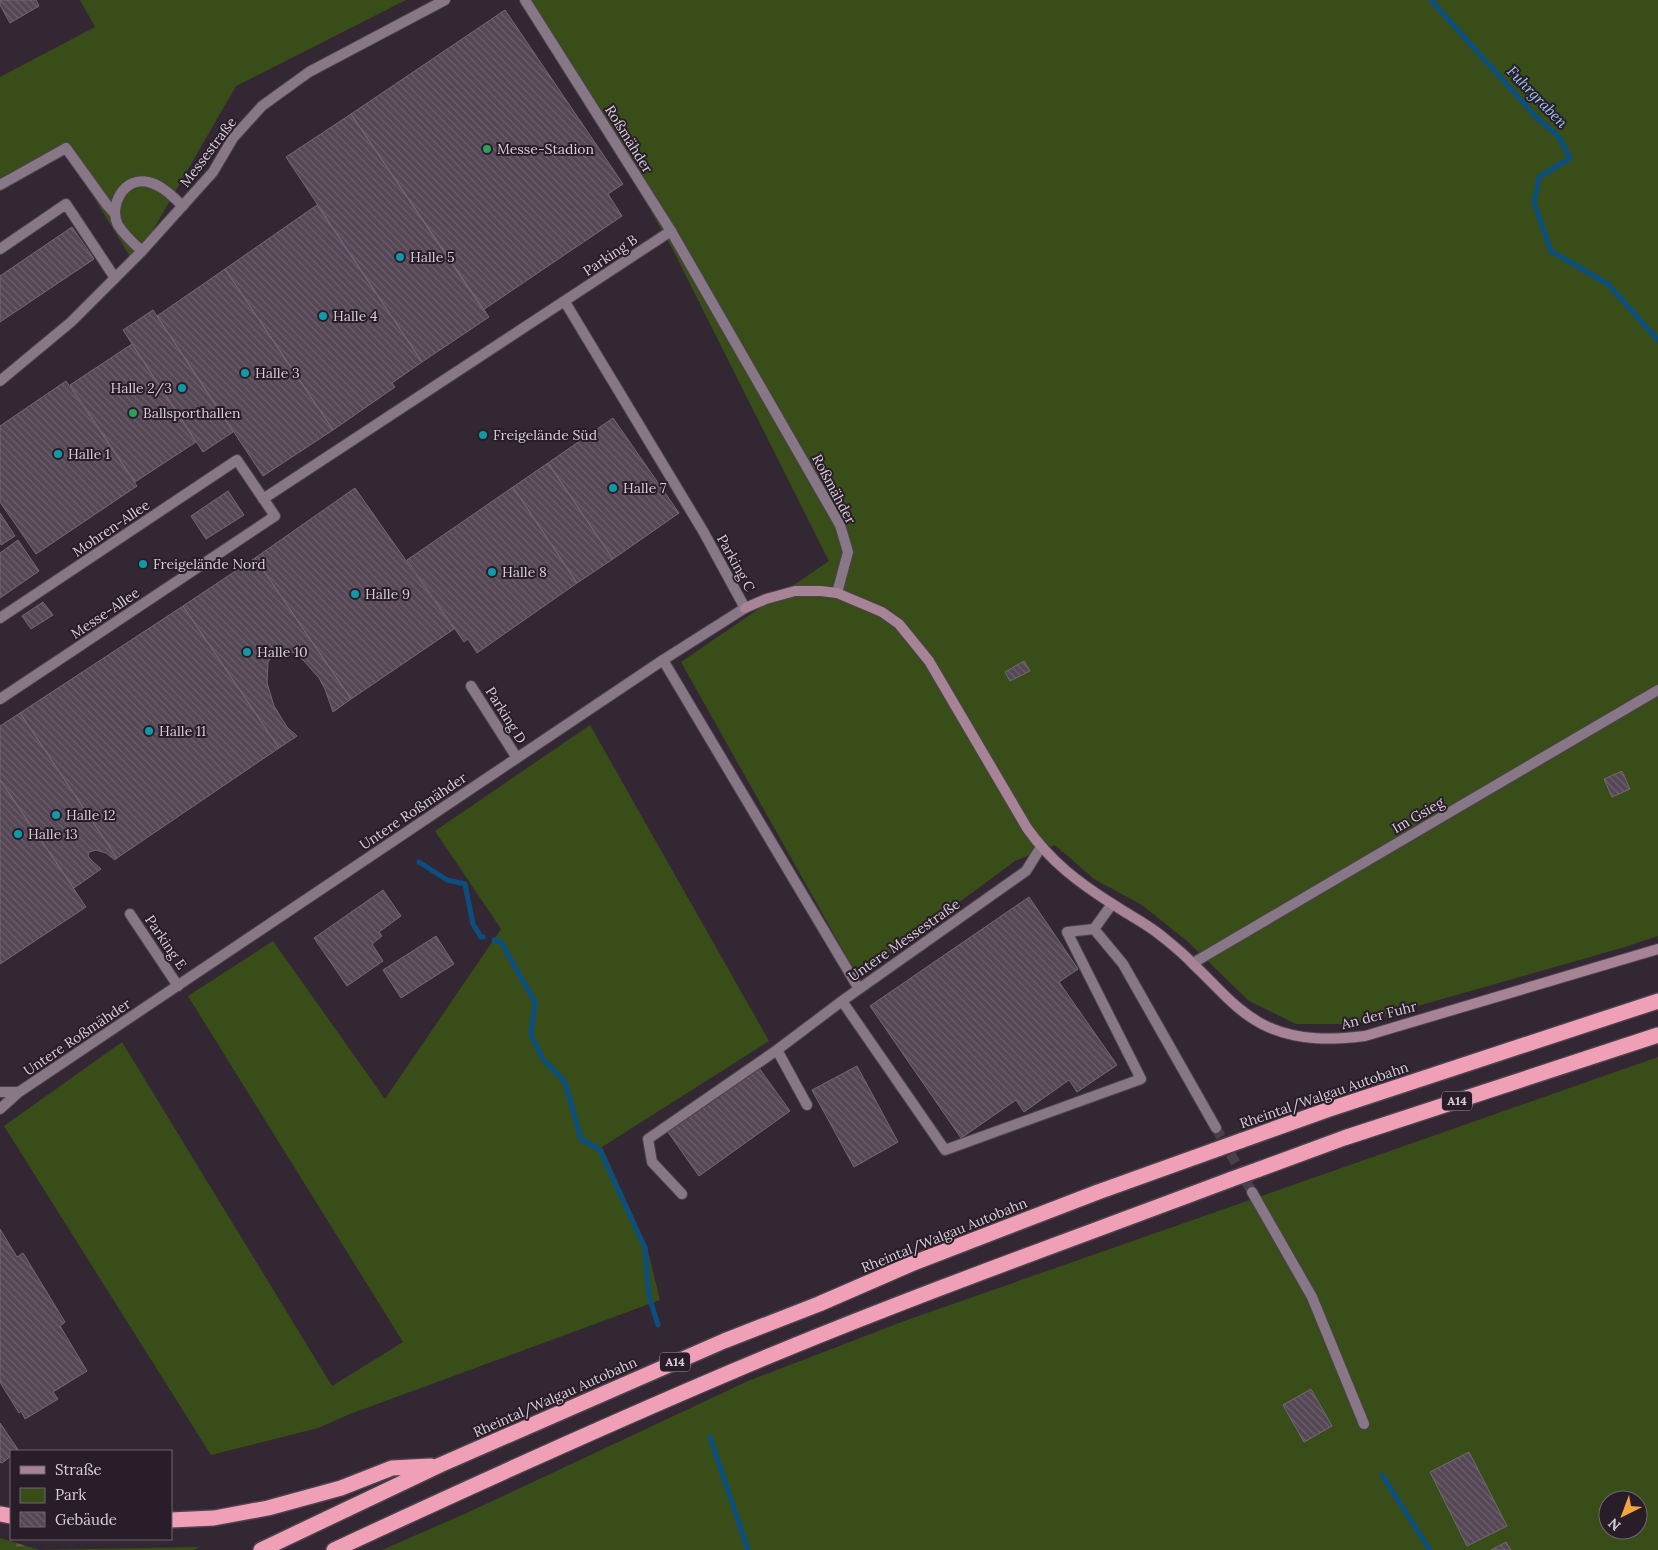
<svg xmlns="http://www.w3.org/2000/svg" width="1658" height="1550" viewBox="0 0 1658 1550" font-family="Lora,serif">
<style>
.green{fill:#394d18;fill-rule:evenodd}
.forest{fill:url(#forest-firs)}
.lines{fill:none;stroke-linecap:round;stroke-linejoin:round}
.stream{stroke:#0b4f81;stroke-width:5}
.building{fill:url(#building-back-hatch);stroke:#766776}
.minor-tunnel{stroke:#4d404d;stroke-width:10;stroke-dasharray:10 5;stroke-linecap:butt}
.service-casing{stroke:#4d424c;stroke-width:12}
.minor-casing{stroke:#4d424c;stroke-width:12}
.secondary-casing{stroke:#4d424c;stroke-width:12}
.motorway-casing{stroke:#4d424c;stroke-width:18}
.service{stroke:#877787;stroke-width:10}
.minor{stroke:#877787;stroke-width:10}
.secondary{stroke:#a68395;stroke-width:10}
.motorway{stroke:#f0a0b6;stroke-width:15}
.motorway-bridge-casing{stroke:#4d424c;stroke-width:18;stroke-linecap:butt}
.motorway-bridge{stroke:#f0a0b6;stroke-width:15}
.leisure-dot{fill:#2e9e5b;stroke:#2a1d2a;stroke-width:2}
.culture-dot{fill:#0f9aa8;stroke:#2a1d2a;stroke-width:2}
.labels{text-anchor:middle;stroke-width:4;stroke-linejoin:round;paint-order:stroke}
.shield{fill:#2a1d2a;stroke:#a49aa4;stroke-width:1}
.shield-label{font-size:12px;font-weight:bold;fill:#d8cfd8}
.street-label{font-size:14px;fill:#d8cfd8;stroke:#2a1d2a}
.poi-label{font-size:14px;fill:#d8cfd8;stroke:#2a1d2a;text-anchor:start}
.water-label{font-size:15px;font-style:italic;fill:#94c3f0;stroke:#2a1d2a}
</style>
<defs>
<pattern id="forest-firs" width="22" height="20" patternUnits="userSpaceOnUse" patternTransform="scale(1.25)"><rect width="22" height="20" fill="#394d18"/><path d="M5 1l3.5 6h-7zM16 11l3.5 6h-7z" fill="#556639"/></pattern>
<pattern id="building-back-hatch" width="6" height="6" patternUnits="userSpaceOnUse" patternTransform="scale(1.25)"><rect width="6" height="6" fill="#554755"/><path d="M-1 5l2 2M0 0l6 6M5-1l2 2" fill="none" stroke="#6d606d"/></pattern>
</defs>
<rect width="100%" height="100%" fill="#342734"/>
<path class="green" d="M 80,0 L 406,0 L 236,86 L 134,263 L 66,152 L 0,183 L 0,77 L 95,27 Z
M 530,0 L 1658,0 L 1658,936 L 1625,947 L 1354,1024 L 1296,1024 L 1249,1001 L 1187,941 L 1142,905 L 1094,879 L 1055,845 L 1015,861 L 858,977 L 681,662 L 829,561 L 672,248 Z
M 590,725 L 769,1041 L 602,1147 L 647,1247 L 660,1300 L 350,1414 L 318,1428 L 211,1455 L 4,1126 L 122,1042 L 332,1386 L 403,1342 L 188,996 L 273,941 L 385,1099 L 501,929 L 435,831 Z
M 1658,1057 L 1658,1550 L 382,1550 L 471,1511 L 748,1381 L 907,1320 ZM 1608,1500 L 1638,1500 L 1638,1530 L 1608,1530 Z"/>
<path class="forest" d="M 0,1538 L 40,1550 L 200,1547 L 193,1550 L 0,1550 Z"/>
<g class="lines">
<path class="stream" d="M 1431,0 L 1536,117 L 1559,137 L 1570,158 L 1539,177 L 1534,203 L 1551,251 L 1608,284 L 1658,340
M 419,862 L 447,880 L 465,884 L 473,924 L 481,937 L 483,937
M 494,940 L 501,942 L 535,1002 L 531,1035 L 543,1059 L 565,1082 L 581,1139 L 600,1150 L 645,1248 L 649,1296 L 658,1325
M 710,1437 L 748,1550
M 1382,1475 L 1430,1550"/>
</g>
<path class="building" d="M 0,0 L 36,0 L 39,6 L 10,23 L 0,5 Z
M 505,10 L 623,184 L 608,194 L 622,216 L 483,310 L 351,114 Z
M 351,114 L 489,317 L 422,362 L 286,157 Z
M 317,205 L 422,362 L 392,383 L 395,387 L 333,430 L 225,269 Z
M 72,227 L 94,259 L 0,322 L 0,276 Z
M 225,269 L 333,430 L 263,476 L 157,316 Z
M 153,310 L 233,432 L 203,452 L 123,330 Z
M 132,344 L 196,442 L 135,482 L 70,385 Z
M 66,381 L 137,486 L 36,554 L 0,502 L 0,426 Z
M 613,418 L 679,513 L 613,559 L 548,463 Z
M 548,463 L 613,559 L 577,583 L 513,487 Z
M 513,487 L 577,583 L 477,653 L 468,639 L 464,642 L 407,560 Z
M 355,488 L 454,629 L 351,699 L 255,558 Z
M 228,491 L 244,515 L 206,539 L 191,516 Z
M 0,513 L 15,536 L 1,545 L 0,543 Z
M 18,540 L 39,571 L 0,598 L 0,553 Z
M 255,558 L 351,699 L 333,712 L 325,689 L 319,678 L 304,661 L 295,653 L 284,651 L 274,653 L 268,662 L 267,683 L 274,706 L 287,727 L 297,736 L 279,748 L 183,606 Z
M 43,602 L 53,615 L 31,629 L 22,616 Z
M 183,606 L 279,748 L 117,858 L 20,713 Z
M 1024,661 L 1030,671 L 1010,681 L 1005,672 Z
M 20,713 L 117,858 L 115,860 L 106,853 L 96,850 L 89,852 L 88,856 L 91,860 L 101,869 L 74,888 L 0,780 L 0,726 Z
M 1622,771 L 1630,789 L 1612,797 L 1604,779 Z
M 0,780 L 86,907 L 0,964 Z
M 383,890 L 401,916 L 379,932 L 382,936 L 372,944 L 383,961 L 347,986 L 314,938 Z
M 1029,897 L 1078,969 L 1059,982 L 1117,1065 L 1077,1092 L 1069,1080 L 1024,1112 L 1016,1100 L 961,1138 L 870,1006 Z
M 436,936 L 454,964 L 401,998 L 383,970 Z
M 857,1066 L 898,1142 L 854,1167 L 812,1090 Z
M 759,1068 L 790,1111 L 699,1176 L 668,1132 Z
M 0,1229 L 17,1257 L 23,1253 L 65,1322 L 60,1326 L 87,1371 L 53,1392 L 58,1399 L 25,1419 L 21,1411 L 19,1413 L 0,1382 Z
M 1311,1389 L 1332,1426 L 1304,1442 L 1283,1405 Z
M 0,1423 L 19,1451 L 11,1451 L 11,1456 L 2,1463 L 0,1462 Z
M 1469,1452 L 1507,1526 L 1467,1546 L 1430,1472 Z
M 1506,1542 L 1511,1550 L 1491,1550 Z"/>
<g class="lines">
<path class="minor-tunnel" d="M 1216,1128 L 1252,1192"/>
<defs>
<path id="service" d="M 0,185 L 66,148 L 107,205 L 115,214
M 0,249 L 66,204 L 115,278
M 142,251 C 133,243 124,235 118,225 C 108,205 125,176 148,182 C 162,185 173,197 183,206
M 565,302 L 703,531 L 745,608
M 263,499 L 671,231
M 0,618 L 237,460 L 275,516 L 0,699
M 663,660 L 859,989
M 471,686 L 517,758
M 130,914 L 178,986
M 842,1001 L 945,1150 L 1141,1079 L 1067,932 L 1094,929
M 777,1050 L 807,1105
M 682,1194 L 652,1162 L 648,1139 L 777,1050 L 842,1001 L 1026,871 L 1041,847"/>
<path id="minor" d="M 525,0 L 671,231 L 840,525 L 848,552 L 837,593
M 0,381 L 71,322 L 142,251 L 213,172 L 233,138 L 262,106 L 309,72 L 445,0
M 1112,904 L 1094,929 L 1123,964 L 1216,1128
M 1193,963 L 1658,690
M 0,1092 L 19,1092
M 0,1109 L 19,1092 L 663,660 L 745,608
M 1252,1192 L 1312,1297 L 1364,1424"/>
<path id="secondary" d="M 745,608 L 766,599 L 795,591 L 821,591 L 837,593 L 882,612 L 899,624 L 929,661 L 1027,828 C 1051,862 1079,883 1114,905 C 1129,915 1145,923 1159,934 C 1170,943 1183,953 1193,964 C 1217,986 1237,1013 1268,1027 C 1300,1041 1332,1040 1365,1036 L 1658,949"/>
<path id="motorway" d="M 1240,1141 L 1327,1110 L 1658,1001
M 1257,1170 L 1344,1138 L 1658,1035
M 0,1514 L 11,1516
M 171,1520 L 214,1518 L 268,1508 L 341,1488 L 392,1468 L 431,1466
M 261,1550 L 440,1465 L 724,1341 L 819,1304 L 911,1264 L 1098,1192 L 1215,1150
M 334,1550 C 465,1489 597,1429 731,1372 C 895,1302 1065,1242 1232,1179"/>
</defs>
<use href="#service" class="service-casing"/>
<use href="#minor" class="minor-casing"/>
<use href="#secondary" class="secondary-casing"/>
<use href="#motorway" class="motorway-casing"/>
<use href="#service" class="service"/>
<use href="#minor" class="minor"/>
<use href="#secondary" class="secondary"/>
<use href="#motorway" class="motorway"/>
<defs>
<path id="motorway-bridge" d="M 1215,1150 L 1240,1141
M 1232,1179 L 1257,1170"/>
</defs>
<use href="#motorway-bridge" class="motorway-bridge-casing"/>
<use href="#motorway-bridge" class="motorway-bridge"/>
</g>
<g class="leisure-dot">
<circle cx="487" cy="149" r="5"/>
<circle cx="133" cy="413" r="5"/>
</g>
<g class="culture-dot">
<circle cx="400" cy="257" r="5"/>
<circle cx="323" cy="316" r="5"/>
<circle cx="245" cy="373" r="5"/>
<circle cx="182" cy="388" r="5"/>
<circle cx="483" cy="435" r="5"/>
<circle cx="58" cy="454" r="5"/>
<circle cx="613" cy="488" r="5"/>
<circle cx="143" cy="564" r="5"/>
<circle cx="492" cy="572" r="5"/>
<circle cx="355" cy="594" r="5"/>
<circle cx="247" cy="652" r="5"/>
<circle cx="149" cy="731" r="5"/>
<circle cx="56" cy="815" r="5"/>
<circle cx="18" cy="834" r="5"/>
</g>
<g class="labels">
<g class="shield">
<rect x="1442" y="1091.5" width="30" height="19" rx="4"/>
<rect x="660" y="1352.5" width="30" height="19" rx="4"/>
</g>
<g class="shield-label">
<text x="1457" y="1105">A14</text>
<text x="675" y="1366">A14</text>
</g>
<g class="street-label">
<text transform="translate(629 139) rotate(58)" y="5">Roßmähder</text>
<text transform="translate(208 152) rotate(-53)" y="5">Messestraße</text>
<text transform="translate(610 255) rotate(-34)" y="5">Parking B</text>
<text transform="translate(834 489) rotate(62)" y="5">Roßmähder</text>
<text transform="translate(111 528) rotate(-34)" y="5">Mohren-Allee</text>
<text transform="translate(736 563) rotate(61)" y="5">Parking C</text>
<text transform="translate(105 613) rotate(-34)" y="5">Messe-Allee</text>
<text transform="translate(506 715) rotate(58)" y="5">Parking D</text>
<text transform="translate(413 811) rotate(-34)" y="5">Untere Roßmähder</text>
<text transform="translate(1418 815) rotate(-30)" y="5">Im Gsieg</text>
<text transform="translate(904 940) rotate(-35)" y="5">Untere Messestraße</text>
<text transform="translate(166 942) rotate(56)" y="5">Parking E</text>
<text transform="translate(1379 1015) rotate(-14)" y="5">An der Fuhr</text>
<text transform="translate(77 1037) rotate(-34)" y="5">Untere Roßmähder</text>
<text transform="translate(1324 1095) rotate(-19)" y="5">Rheintal/Walgau Autobahn</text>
<text transform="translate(944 1235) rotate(-22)" y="5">Rheintal/Walgau Autobahn</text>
<text transform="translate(555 1397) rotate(-24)" y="5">Rheintal/Walgau Autobahn</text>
</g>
<g class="poi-label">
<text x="497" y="154">Messe-Stadion</text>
<text x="410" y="262">Halle 5</text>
<text x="333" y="321">Halle 4</text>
<text x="255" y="378">Halle 3</text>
<text x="172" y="393" text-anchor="end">Halle 2/3</text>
<text x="143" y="418">Ballsporthallen</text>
<text x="493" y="440">Freigelände Süd</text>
<text x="68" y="459">Halle 1</text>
<text x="623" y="493">Halle 7</text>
<text x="153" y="569">Freigelände Nord</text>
<text x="502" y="577">Halle 8</text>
<text x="365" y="599">Halle 9</text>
<text x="257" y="657">Halle 10</text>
<text x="159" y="736">Halle 11</text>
<text x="66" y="820">Halle 12</text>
<text x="28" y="839">Halle 13</text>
</g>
<g class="water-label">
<text transform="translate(1537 97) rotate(46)" y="5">Fuhrgraben</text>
</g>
</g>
<rect x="10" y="1450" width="162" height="90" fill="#2a1d2a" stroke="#706470"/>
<rect x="20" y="1466" width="25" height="8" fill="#a68395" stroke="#706470"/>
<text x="55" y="1475" font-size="15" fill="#d8cfd8">Straße</text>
<rect x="20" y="1488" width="25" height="15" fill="#394d18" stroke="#706470"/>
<text x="55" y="1500" font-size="15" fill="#d8cfd8">Park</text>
<rect x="20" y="1512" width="25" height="15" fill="url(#building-back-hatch)" stroke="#706470"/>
<text x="55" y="1525" font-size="15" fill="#d8cfd8">Gebäude</text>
<g transform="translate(1623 1515) rotate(222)"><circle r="24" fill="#2a1d2a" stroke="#706470"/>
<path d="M0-4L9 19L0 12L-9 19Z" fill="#efa73d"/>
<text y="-8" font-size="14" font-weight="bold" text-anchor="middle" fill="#d8cfd8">N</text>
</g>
</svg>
